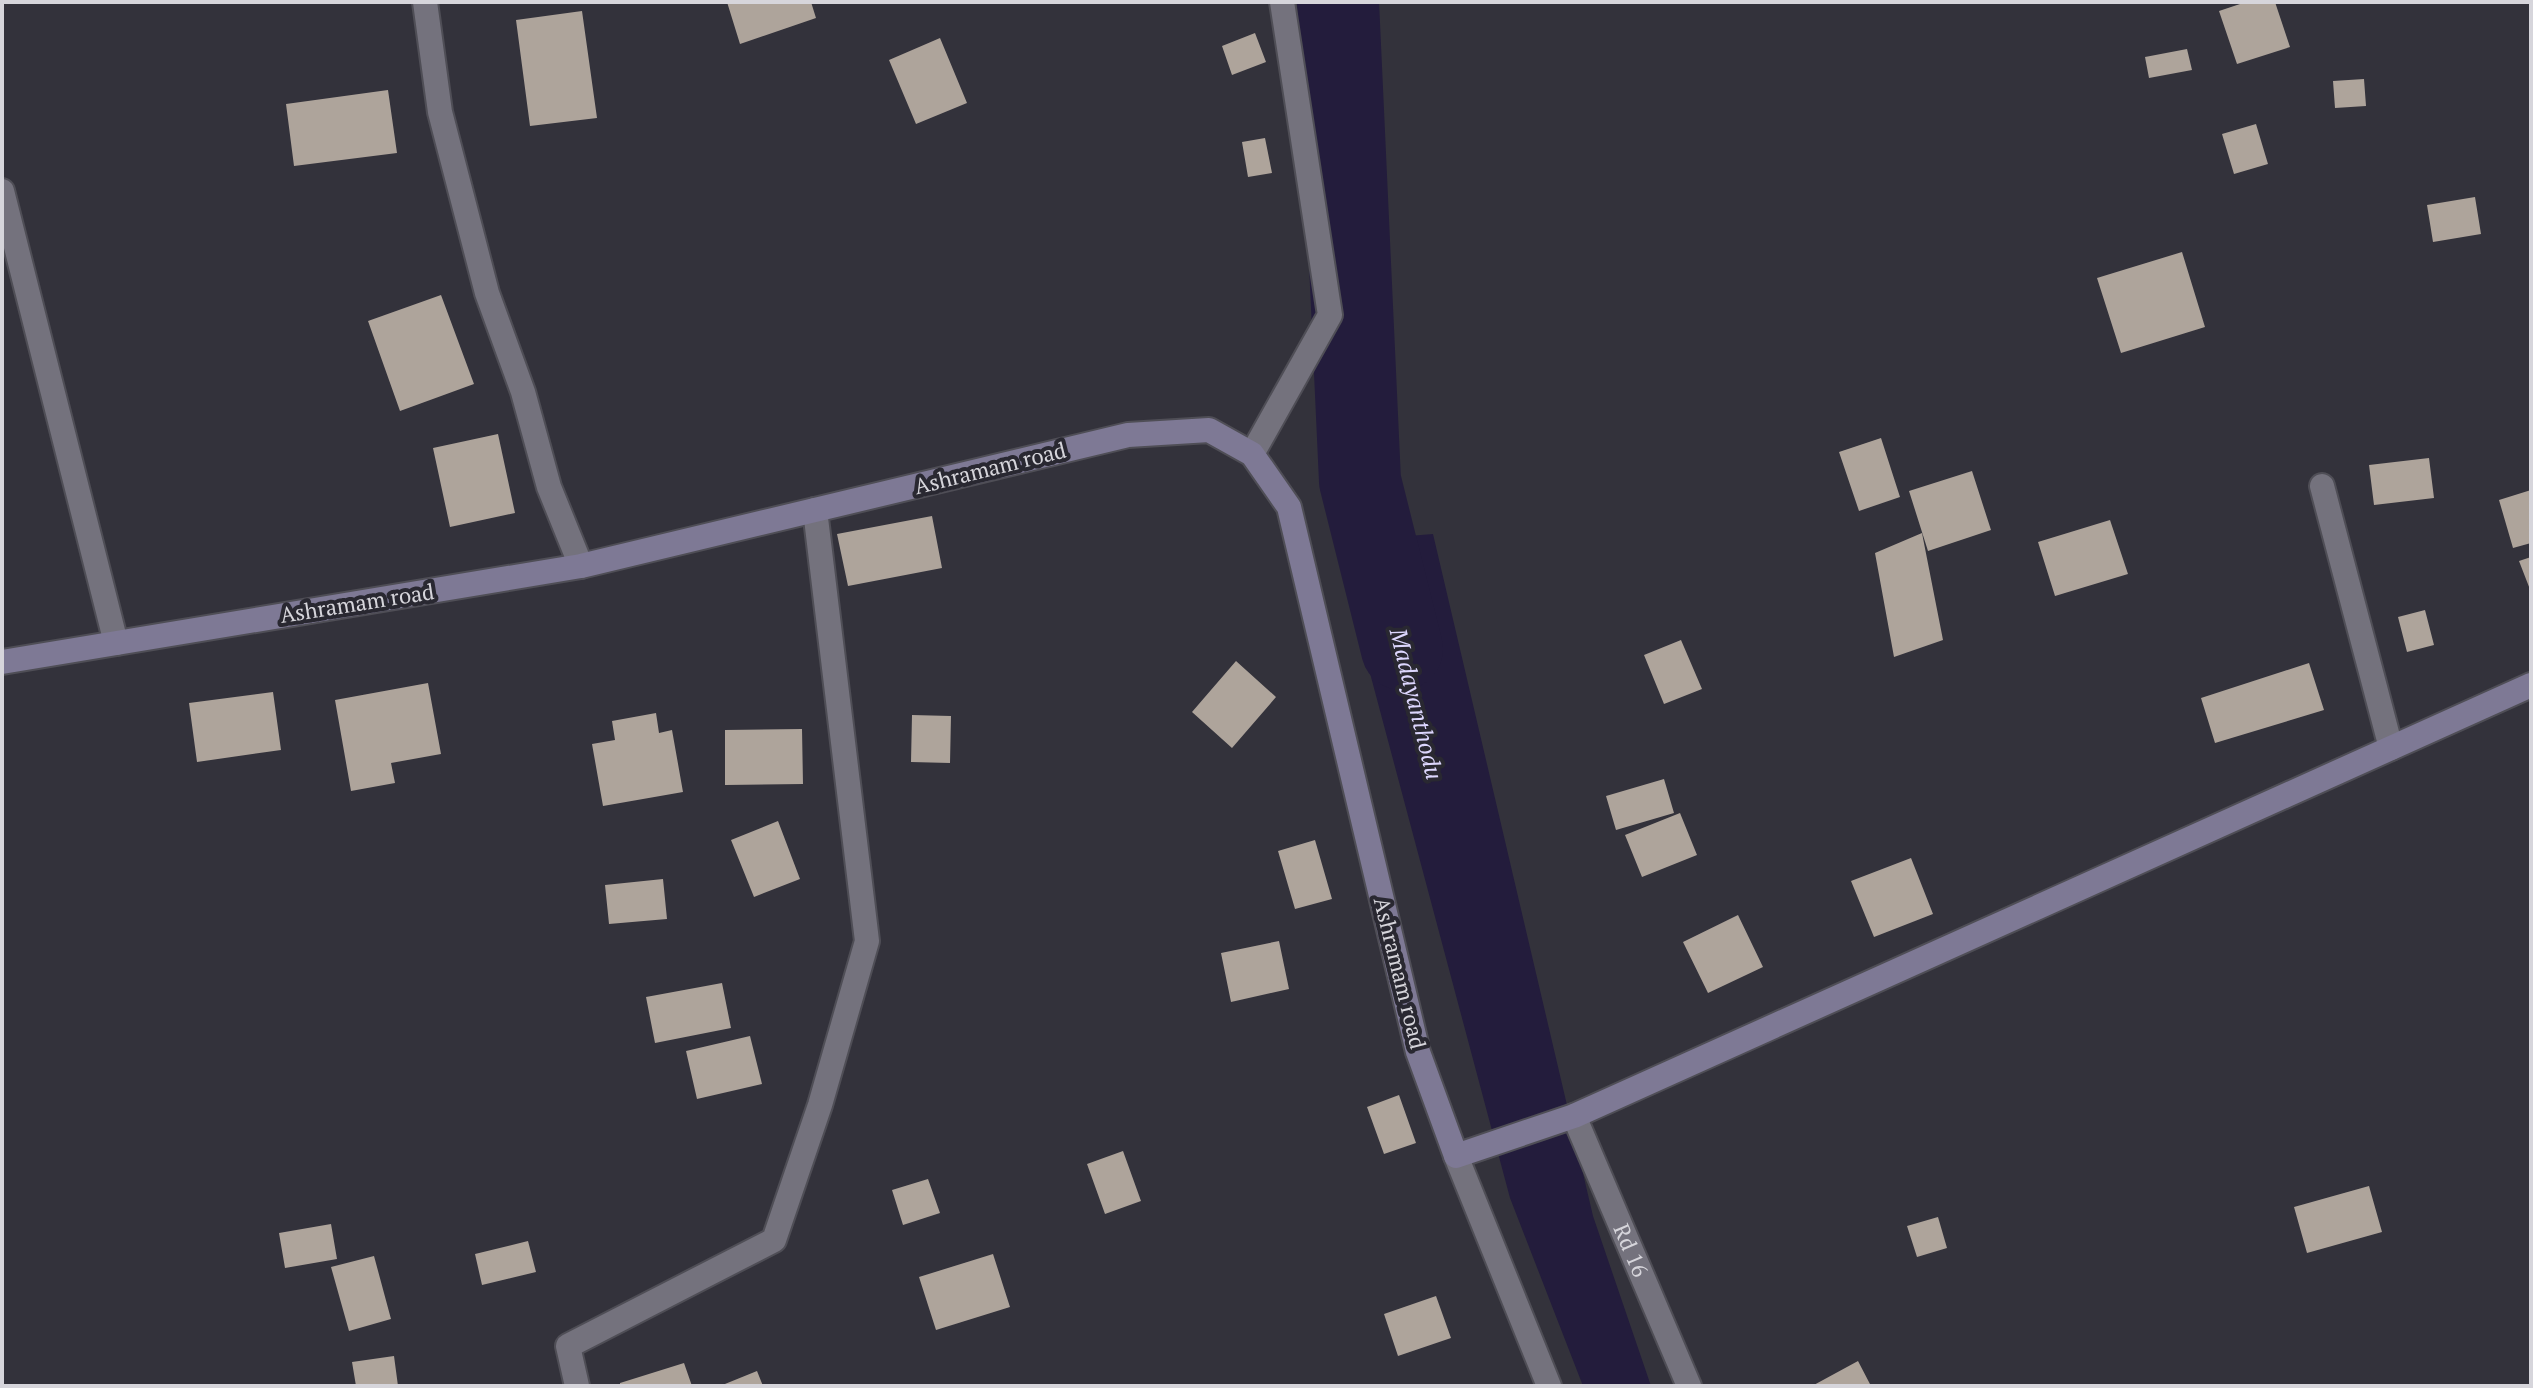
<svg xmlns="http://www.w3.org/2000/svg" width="2533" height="1388" viewBox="0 0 2533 1388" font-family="'PT Serif',serif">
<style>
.water{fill:#231c3c}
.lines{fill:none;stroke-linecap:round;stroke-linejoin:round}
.river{stroke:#231c3c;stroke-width:82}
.building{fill:#aea49b}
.street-casing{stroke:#4f4e56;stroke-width:28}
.secondary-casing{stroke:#4f4e56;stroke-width:28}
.street{stroke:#74727d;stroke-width:24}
.secondary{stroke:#7e7995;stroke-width:24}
.labels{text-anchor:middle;stroke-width:8;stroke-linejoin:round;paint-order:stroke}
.street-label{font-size:22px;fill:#d6d5db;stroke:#292831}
.water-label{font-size:24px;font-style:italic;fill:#dcd6fd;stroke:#292831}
</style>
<rect width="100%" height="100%" fill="#33323b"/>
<path class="water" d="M 1433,534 L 1593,1216 L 1651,1386 L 1583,1386 L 1510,1198 L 1335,542 Z"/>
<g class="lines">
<path class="river" d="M 1338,2 L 1360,481 L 1402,649"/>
</g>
<path class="building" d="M 727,2 L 811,2 L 816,18 L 740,44 Z
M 2246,2 L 2275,2 L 2290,47 L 2237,64 L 2219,11 Z
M 582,11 L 597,118 L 530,126 L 516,20 Z
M 1255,33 L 1266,62 L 1232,75 L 1222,46 Z
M 940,38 L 967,103 L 916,124 L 889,60 Z
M 2187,49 L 2192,70 L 2149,78 L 2145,57 Z
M 2364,79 L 2366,106 L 2335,108 L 2333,81 Z
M 388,90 L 397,153 L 294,166 L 286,104 Z
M 2256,124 L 2268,164 L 2234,174 L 2222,134 Z
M 1265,138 L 1272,173 L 1248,177 L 1242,142 Z
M 2475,197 L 2481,234 L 2433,242 L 2427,205 Z
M 2182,252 L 2205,327 L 2121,353 L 2097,278 Z
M 441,295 L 474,384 L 400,411 L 368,321 Z
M 498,434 L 515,513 L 450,527 L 433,448 Z
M 1881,438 L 1900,497 L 1859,511 L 1839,452 Z
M 2429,458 L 2434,498 L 2374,505 L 2369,465 Z
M 1972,471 L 1991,530 L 1928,551 L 1909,491 Z
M 2531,490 L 2531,543 L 2513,548 L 2499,500 Z
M 932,516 L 942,568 L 848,586 L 837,534 Z
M 2110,520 L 2128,574 L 2055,596 L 2038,542 Z
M 1922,533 L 1943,640 L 1894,657 L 1875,553 Z
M 2531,557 L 2531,592 L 2519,561 Z
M 2425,610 L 2434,645 L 2407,652 L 2398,617 Z
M 1681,640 L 1702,689 L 1664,704 L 1644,655 Z
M 1236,661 L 1276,697 L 1232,748 L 1192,712 Z
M 2309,663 L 2324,710 L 2215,743 L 2201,698 Z
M 428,683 L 441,754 L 391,763 L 395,783 L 351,791 L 335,700 Z
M 273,692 L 281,750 L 197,762 L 189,703 Z
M 656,713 L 659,733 L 672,730 L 683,792 L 603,806 L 592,744 L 615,740 L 612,721 Z
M 912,715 L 951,716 L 950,763 L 911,762 Z
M 802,729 L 803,784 L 725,785 L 725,730 Z
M 1664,779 L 1674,813 L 1616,830 L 1606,796 Z
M 1680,813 L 1697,855 L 1642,877 L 1625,835 Z
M 778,821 L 800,879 L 754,897 L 731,840 Z
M 1315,840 L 1332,899 L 1295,909 L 1278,851 Z
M 1911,858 L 1933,914 L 1874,937 L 1851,881 Z
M 663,879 L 667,919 L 609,924 L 605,885 Z
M 1738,915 L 1763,967 L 1708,993 L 1683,942 Z
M 1279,941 L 1289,989 L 1231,1002 L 1221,953 Z
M 722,983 L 731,1028 L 655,1043 L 646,997 Z
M 750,1036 L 762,1084 L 697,1099 L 686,1051 Z
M 1399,1095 L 1416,1143 L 1384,1154 L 1367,1107 Z
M 1123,1151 L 1141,1201 L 1105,1214 L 1087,1164 Z
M 928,1179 L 940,1213 L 903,1225 L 892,1190 Z
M 2369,1186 L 2382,1232 L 2307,1253 L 2294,1207 Z
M 1938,1217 L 1947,1248 L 1917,1257 L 1907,1226 Z
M 331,1224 L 337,1259 L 285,1268 L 279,1233 Z
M 528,1241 L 536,1272 L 482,1285 L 475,1254 Z
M 993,1254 L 1010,1307 L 936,1330 L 919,1277 Z
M 374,1256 L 391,1319 L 349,1331 L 331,1267 Z
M 1436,1296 L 1451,1338 L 1398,1356 L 1384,1314 Z
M 394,1356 L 398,1386 L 356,1386 L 352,1362 Z
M 1858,1361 L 1871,1386 L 1812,1386 Z
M 684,1363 L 692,1386 L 620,1386 L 620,1383 Z
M 757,1371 L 763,1386 L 720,1386 Z"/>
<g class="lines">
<defs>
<g id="street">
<path d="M 425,2 L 440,112 L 487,293 L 523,392 L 549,487 L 581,566"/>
<path d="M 2,191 L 116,643"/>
<path d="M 1252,454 L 1330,315 L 1282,2"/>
<path d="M 2322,486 L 2391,748"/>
<path id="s1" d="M 1574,1116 L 1689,1386"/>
<path d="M 1456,1156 L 1549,1386"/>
<path d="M 577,1386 L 568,1346 L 774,1240 L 820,1105 L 867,941 L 815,510"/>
</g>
<path id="secondary" d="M 2,662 L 581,566 L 1128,435 L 1209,430 L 1252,454 L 1289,507 L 1418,1052 L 1456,1156 L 1574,1116 L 2531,685"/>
</defs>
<use href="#street" class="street-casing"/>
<use href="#secondary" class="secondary-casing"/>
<use href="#street" class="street"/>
<use href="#secondary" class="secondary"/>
</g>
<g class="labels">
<g class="street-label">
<text transform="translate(990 468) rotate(-14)" y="8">Ashramam road</text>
<text transform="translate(357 603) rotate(-9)" y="8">Ashramam road</text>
<text transform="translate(1400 973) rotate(76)" y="8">Ashramam road</text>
<text dy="8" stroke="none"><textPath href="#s1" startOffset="146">Rd 16</textPath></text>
</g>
<g class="water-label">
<text transform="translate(1416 704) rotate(76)" y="8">Madayanthodu</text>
</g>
</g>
<rect width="2533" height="1388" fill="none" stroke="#d6d5db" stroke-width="8"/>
</svg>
